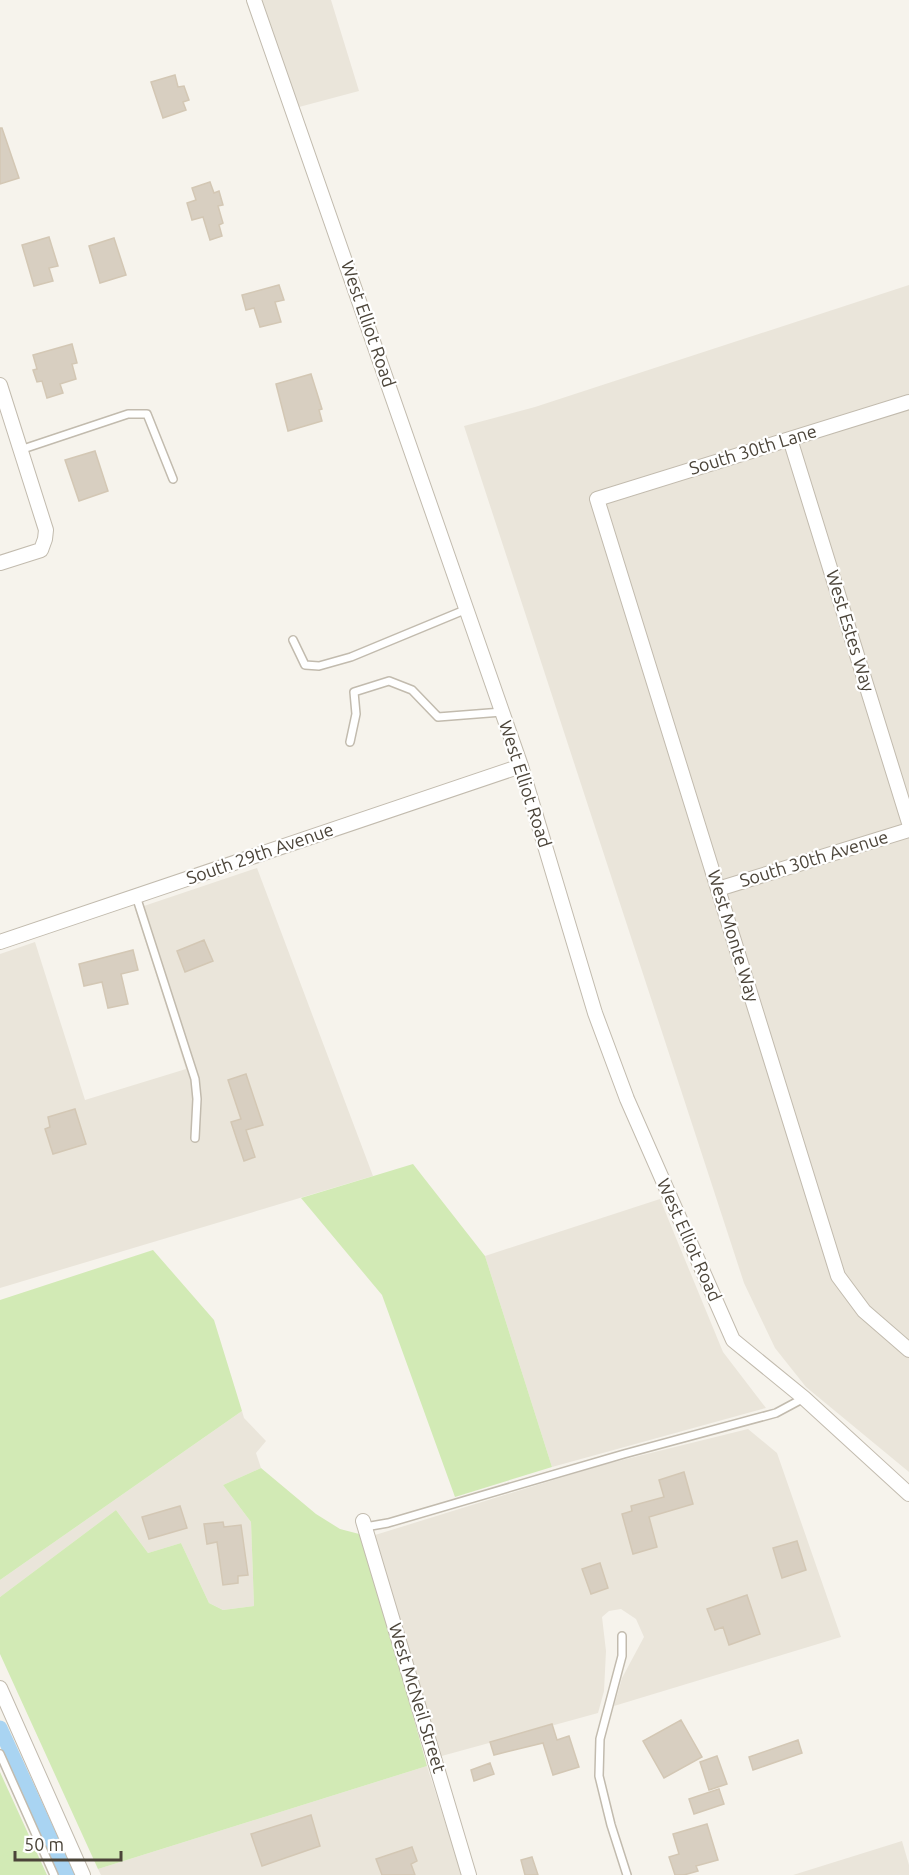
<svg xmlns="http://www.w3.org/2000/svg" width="909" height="1875" viewBox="0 0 909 1875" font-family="Ubuntu,sans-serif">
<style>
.residential{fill:#eae5da}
.green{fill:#d2eab5}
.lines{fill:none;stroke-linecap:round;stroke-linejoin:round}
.canal{stroke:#a9d4f2;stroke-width:15}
.building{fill:#d8cfc1;stroke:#d3c7b4;stroke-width:1.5}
.lane-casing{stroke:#c2bbae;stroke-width:10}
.street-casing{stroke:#c2bbae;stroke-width:16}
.lane{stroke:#fff;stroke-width:7}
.street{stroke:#fff;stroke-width:14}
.labels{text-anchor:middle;stroke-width:4.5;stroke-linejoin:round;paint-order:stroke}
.street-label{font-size:18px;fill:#4b4439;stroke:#fff}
</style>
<rect width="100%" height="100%" fill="#f6f3ec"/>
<path class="residential" d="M 262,0 L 331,0 L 359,91 L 299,107 Z
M 909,285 L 909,1472 L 806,1387 L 775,1348 L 744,1283 L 464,426 L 535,407 Z
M 257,868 L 373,1176 L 0,1288 L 0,954 L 35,942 L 85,1100 L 186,1069 L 135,909 Z
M 660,1199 L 723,1352 L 766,1408 L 552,1467 L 485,1256 Z
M 242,1411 L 244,1418 L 266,1441 L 256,1453 L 261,1468 L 223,1485 L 251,1522 L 254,1606 L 223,1610 L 209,1603 L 181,1543 L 148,1553 L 116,1510 L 0,1597 L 0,1580 Z
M 748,1429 L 777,1453 L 841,1637 L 614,1706 L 622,1678 L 644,1637 L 636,1619 L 621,1609 L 609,1611 L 602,1617 L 606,1651 L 604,1691 L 598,1713 L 438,1757 L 375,1535 L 602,1465 Z
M 427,1766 L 462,1875 L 101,1875 L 98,1869 Z
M 902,1841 L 909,1865 L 909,1875 L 793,1875 Z"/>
<path class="green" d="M 413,1164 L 485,1256 L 552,1467 L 455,1497 L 382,1295 L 301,1198 Z
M 153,1250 L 214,1320 L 242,1411 L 0,1580 L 0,1300 Z
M 261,1468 L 316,1514 L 340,1529 L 363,1535 L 427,1766 L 98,1869 L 0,1654 L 0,1597 L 116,1510 L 148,1553 L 181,1543 L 209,1603 L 223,1610 L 254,1606 L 251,1522 L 223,1485 Z
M 0,1772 L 47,1875 L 0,1875 Z"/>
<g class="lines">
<path class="canal" d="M 0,1728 L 67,1875"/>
</g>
<path class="building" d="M 175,75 L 178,87 L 184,86 L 189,100 L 183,102 L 186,110 L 163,118 L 151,82 Z
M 0,128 L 2,128 L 19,178 L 0,184 Z
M 210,182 L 214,193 L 219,191 L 223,205 L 218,206 L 223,223 L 219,225 L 222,236 L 210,240 L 203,217 L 192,220 L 187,203 L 196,200 L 192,188 Z
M 49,237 L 58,266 L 49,268 L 53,281 L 34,286 L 22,245 Z
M 114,238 L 126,275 L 100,283 L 89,246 Z
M 279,285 L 284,300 L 275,302 L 281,322 L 260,327 L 254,308 L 246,310 L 242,295 Z
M 72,344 L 77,363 L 72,364 L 76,379 L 60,384 L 63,393 L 47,398 L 42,381 L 37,382 L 33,370 L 37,369 L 33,355 Z
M 311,374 L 322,409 L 319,410 L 322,421 L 288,431 L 276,384 Z
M 95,451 L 108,491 L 79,501 L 65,460 Z
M 204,940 L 213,961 L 185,972 L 177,951 Z
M 133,950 L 138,970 L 121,974 L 128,1004 L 108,1008 L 102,982 L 84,986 L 79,964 Z
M 246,1074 L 263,1125 L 246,1130 L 255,1157 L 244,1161 L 231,1122 L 241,1119 L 228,1080 Z
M 75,1109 L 86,1144 L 53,1154 L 45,1129 L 50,1127 L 48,1117 Z
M 684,1472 L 693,1504 L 649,1517 L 657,1547 L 633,1554 L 622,1514 L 632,1511 L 631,1506 L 664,1497 L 659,1480 Z
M 180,1506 L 187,1528 L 149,1539 L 142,1517 Z
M 223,1522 L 224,1527 L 241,1525 L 248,1575 L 238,1576 L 238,1583 L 223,1585 L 217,1542 L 207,1544 L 204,1524 Z
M 797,1541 L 806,1570 L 782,1578 L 773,1548 Z
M 600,1563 L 608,1588 L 591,1594 L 582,1569 Z
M 747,1595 L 760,1634 L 729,1645 L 723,1627 L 715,1630 L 707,1609 Z
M 681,1720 L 702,1757 L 664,1778 L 643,1741 Z
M 552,1724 L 557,1740 L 569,1736 L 579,1767 L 553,1775 L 543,1743 L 494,1755 L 490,1742 Z
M 798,1740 L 802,1753 L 753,1770 L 749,1757 Z
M 717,1756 L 727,1784 L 709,1790 L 700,1762 Z
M 490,1763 L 494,1774 L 474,1781 L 471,1770 Z
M 719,1789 L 724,1804 L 694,1814 L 689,1799 Z
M 311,1815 L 320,1846 L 262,1866 L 251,1834 Z
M 707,1824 L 718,1860 L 696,1866 L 698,1871 L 684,1875 L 675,1875 L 669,1857 L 679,1854 L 673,1834 Z
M 412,1847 L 417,1861 L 411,1864 L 415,1875 L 382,1875 L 376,1859 Z
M 532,1857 L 538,1875 L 525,1875 L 521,1860 Z"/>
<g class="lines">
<defs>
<path id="lane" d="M 20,450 L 128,414 L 147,414 L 173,479
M 293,640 L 305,665 L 319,666 L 351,657 L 467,609
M 350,742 L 356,714 L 354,692 L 389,681 L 412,690 L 438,717 L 502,712
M 136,896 L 195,1079 L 197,1099 L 195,1138
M 365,1527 L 388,1523 L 624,1454 L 776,1413 L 804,1398
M 622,1636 L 622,1656 L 600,1739 L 599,1776 L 611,1825 L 627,1875
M 0,1754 L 54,1875"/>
<path id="street" d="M 254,0 L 521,766 L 595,1013 L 627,1099 L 733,1340 L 804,1398 L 909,1494
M 0,385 L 46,530 L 45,539 L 41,550 L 0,563
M 909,402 L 597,499 L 838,1276 L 864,1311 L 909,1350
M 790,439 L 909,823
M 718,889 L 909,830
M 0,942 L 521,766
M 363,1521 L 469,1875
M 0,1688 L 83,1875"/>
</defs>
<use href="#lane" class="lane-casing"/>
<use href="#street" class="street-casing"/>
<use href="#lane" class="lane"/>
<use href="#street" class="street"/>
</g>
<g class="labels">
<g class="street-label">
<text transform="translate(368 324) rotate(71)" y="6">West Elliot Road</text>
<text transform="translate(753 450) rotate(-17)" y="6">South 30th Lane</text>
<text transform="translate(850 631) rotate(73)" y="6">West Estes Way</text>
<text transform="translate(525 784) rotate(72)" y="6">West Elliot Road</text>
<text transform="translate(260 854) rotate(-19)" y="6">South 29th Avenue</text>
<text transform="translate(814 859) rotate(-17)" y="6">South 30th Avenue</text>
<text transform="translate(733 936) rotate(73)" y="6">West Monte Way</text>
<text transform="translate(689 1240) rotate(66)" y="6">West Elliot Road</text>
<text transform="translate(417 1698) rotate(73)" y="6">West McNeil Street</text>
</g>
</g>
<path d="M15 1851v9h106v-9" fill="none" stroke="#4b4439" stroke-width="3"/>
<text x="24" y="1851" font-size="18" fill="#4b4439" stroke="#ffffff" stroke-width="4.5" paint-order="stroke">50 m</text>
</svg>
